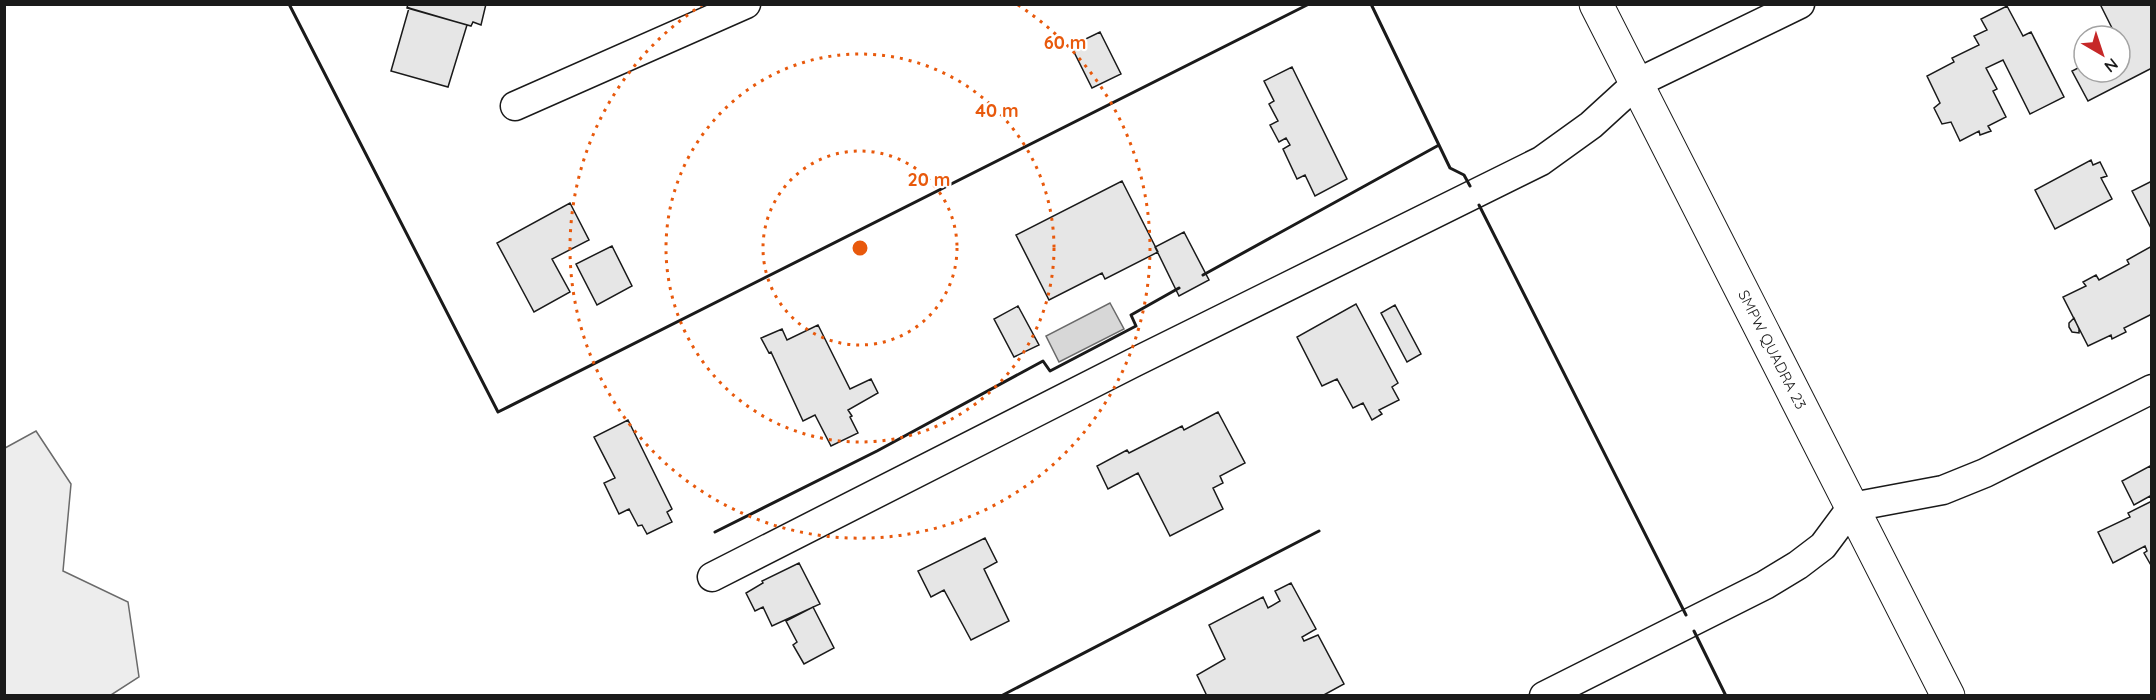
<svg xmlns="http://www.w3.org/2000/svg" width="2156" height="700" viewBox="0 0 2156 700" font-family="Quicksand,sans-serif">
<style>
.built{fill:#ededed;stroke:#6a6a6a;stroke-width:1.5}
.water{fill:#d7d7d7;stroke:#6a6a6a;stroke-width:1.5}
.building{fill:#e6e6e6;stroke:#1a1a1a;stroke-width:1.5}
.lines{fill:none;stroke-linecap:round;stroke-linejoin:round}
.minor-casing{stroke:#1a1a1a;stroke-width:31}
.tertiary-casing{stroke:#1a1a1a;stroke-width:35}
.minor{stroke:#fff;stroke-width:28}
.tertiary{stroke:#fff;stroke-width:33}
.wall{stroke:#1a1a1a;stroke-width:3}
.ring{fill:none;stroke:#e8590c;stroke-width:3;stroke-dasharray:3 6}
.labels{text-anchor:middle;stroke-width:4.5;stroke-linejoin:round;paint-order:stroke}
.street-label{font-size:15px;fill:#1a1a1a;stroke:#fff}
.centre{fill:#e8590c;stroke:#fff;stroke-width:3}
.ring-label{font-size:18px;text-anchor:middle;font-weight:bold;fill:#e8590c;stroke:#fff;stroke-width:4.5;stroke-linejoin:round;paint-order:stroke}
</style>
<rect width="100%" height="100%" fill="#fff"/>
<path class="built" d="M 36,431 L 71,484 L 63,571 L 128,602 L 139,677 L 111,695 L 5,695 L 5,448 Z"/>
<path class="water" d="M 1110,303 L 1124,329 L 1059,362 L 1046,336 Z"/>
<path class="building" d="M 408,4 L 486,4 L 481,25 L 473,22 L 471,26 L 407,8 Z
M 2100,4 L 2152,4 L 2152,68 L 2088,101 L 2072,71 L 2084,65 L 2084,72 L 2120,72 L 2120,36 L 2116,36 Z
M 2007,6 L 2023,36 L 2031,32 L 2064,97 L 2030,114 L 2003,60 L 1986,68 L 1997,89 L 1993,91 L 2006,117 L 1988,126 L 1991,131 L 1980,135 L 1979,131 L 1960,141 L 1951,122 L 1942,124 L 1934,108 L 1940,103 L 1927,76 L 1954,62 L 1952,58 L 1979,45 L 1974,36 L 1987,30 L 1981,19 Z
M 409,8 L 467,25 L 448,87 L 391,71 Z
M 1100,32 L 1121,74 L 1092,88 L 1071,46 Z
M 1292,67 L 1347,179 L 1315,196 L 1305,175 L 1297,179 L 1283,149 L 1290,145 L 1286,138 L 1279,142 L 1270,125 L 1278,121 L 1269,104 L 1274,101 L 1264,81 Z
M 2091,160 L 2093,165 L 2100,162 L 2107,176 L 2101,178 L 2112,199 L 2055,229 L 2035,190 Z
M 1122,181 L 1158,252 L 1105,279 L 1102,273 L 1049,300 L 1016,235 Z
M 2152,181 L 2152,230 L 2132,191 Z
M 570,203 L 589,240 L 552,259 L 570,292 L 534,312 L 497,243 Z
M 1184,232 L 1209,280 L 1179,296 L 1155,247 Z
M 612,246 L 632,286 L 597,305 L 576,264 Z
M 2152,246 L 2152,314 L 2124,328 L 2126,332 L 2112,339 L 2111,335 L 2088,346 L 2063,297 L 2086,286 L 2083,282 L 2096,275 L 2099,280 L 2129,264 L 2127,260 Z
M 1356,304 L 1398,383 L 1392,387 L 1399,400 L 1379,410 L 1382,414 L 1372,420 L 1363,403 L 1353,408 L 1337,379 L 1322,386 L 1297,337 Z
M 1395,305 L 1421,354 L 1407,362 L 1381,313 Z
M 1018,306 L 1039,345 L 1014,357 L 994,319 Z
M 2074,318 L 2079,329 L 2079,333 L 2072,332 L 2069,327 L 2069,323 Z
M 818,325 L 850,389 L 871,379 L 878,393 L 848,410 L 852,416 L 850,417 L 858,433 L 831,446 L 815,415 L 803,421 L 771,352 L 769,353 L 761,338 L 782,329 L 787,340 Z
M 1218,412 L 1245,463 L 1220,476 L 1223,483 L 1213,488 L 1223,509 L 1170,536 L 1138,473 L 1108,489 L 1097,466 L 1127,450 L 1129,453 L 1182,426 L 1184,430 Z
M 628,420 L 672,509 L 667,512 L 672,522 L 647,534 L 642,525 L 638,526 L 629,509 L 619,514 L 604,483 L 615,478 L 594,437 Z
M 2150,466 L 2152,470 L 2152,499 L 2150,496 L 2134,505 L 2122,481 Z
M 2152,501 L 2152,567 L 2144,553 L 2147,551 L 2145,546 L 2113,563 L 2098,532 L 2130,517 L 2128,513 Z
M 985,538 L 997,562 L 984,569 L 1009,621 L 971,640 L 944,590 L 931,597 L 918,571 Z
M 799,563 L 820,604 L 772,626 L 763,607 L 755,611 L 746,593 L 763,583 L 762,581 Z
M 1291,583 L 1316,629 L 1302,637 L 1304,641 L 1318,635 L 1344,684 L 1322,696 L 1207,696 L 1197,675 L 1225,659 L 1209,625 L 1263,597 L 1268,608 L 1280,601 L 1275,591 Z
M 813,607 L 834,648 L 804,664 L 793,645 L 797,642 L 786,621 Z"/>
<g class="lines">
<defs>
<path id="minor" d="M 515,106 L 746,4
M 712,577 L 1133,363 L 1541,161 L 1591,125 L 1637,83 L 1800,4
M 1544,696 L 1765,585 L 1798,565 L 1823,546 L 1852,507 L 1943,490 L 1985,473 L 2152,389"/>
<g id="tertiary">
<path id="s1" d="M 1596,4 L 1948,696"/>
</g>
</defs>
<use href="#minor" class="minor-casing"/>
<use href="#tertiary" class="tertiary-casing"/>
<use href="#minor" class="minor"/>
<use href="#tertiary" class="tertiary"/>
<path class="wall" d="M 289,4 L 498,412 L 1309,4
M 1371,4 L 1450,168 L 1464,175 L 1470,186
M 1479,205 L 1686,615
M 1203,275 L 1439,145
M 715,532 L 877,451 L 1043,361 L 1050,371 L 1136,326 L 1131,315 L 1179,288
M 1694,631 L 1726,696
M 1001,696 L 1319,531"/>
</g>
<g class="ring">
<circle cx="860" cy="248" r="97"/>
<circle cx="860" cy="248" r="194"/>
<path d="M1018 5A290 290 0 1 1 702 5"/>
</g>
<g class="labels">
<g class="street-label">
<text dy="5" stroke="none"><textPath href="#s1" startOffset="388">SMPW QUADRA 23</textPath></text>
</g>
</g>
<circle cx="860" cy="248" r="9" class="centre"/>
<g class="ring-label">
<text x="1065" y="49">60 m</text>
<text x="997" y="117">40 m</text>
<text x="929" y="186">20 m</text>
</g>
<rect width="2156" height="700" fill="none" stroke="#1a1a1a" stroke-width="12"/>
<g transform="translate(2102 54) rotate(141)"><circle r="28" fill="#ffffff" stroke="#a3a3a3" stroke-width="1.5"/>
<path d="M0-4.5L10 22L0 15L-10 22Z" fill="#c62828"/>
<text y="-9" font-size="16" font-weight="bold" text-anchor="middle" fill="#1a1a1a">N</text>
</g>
</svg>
